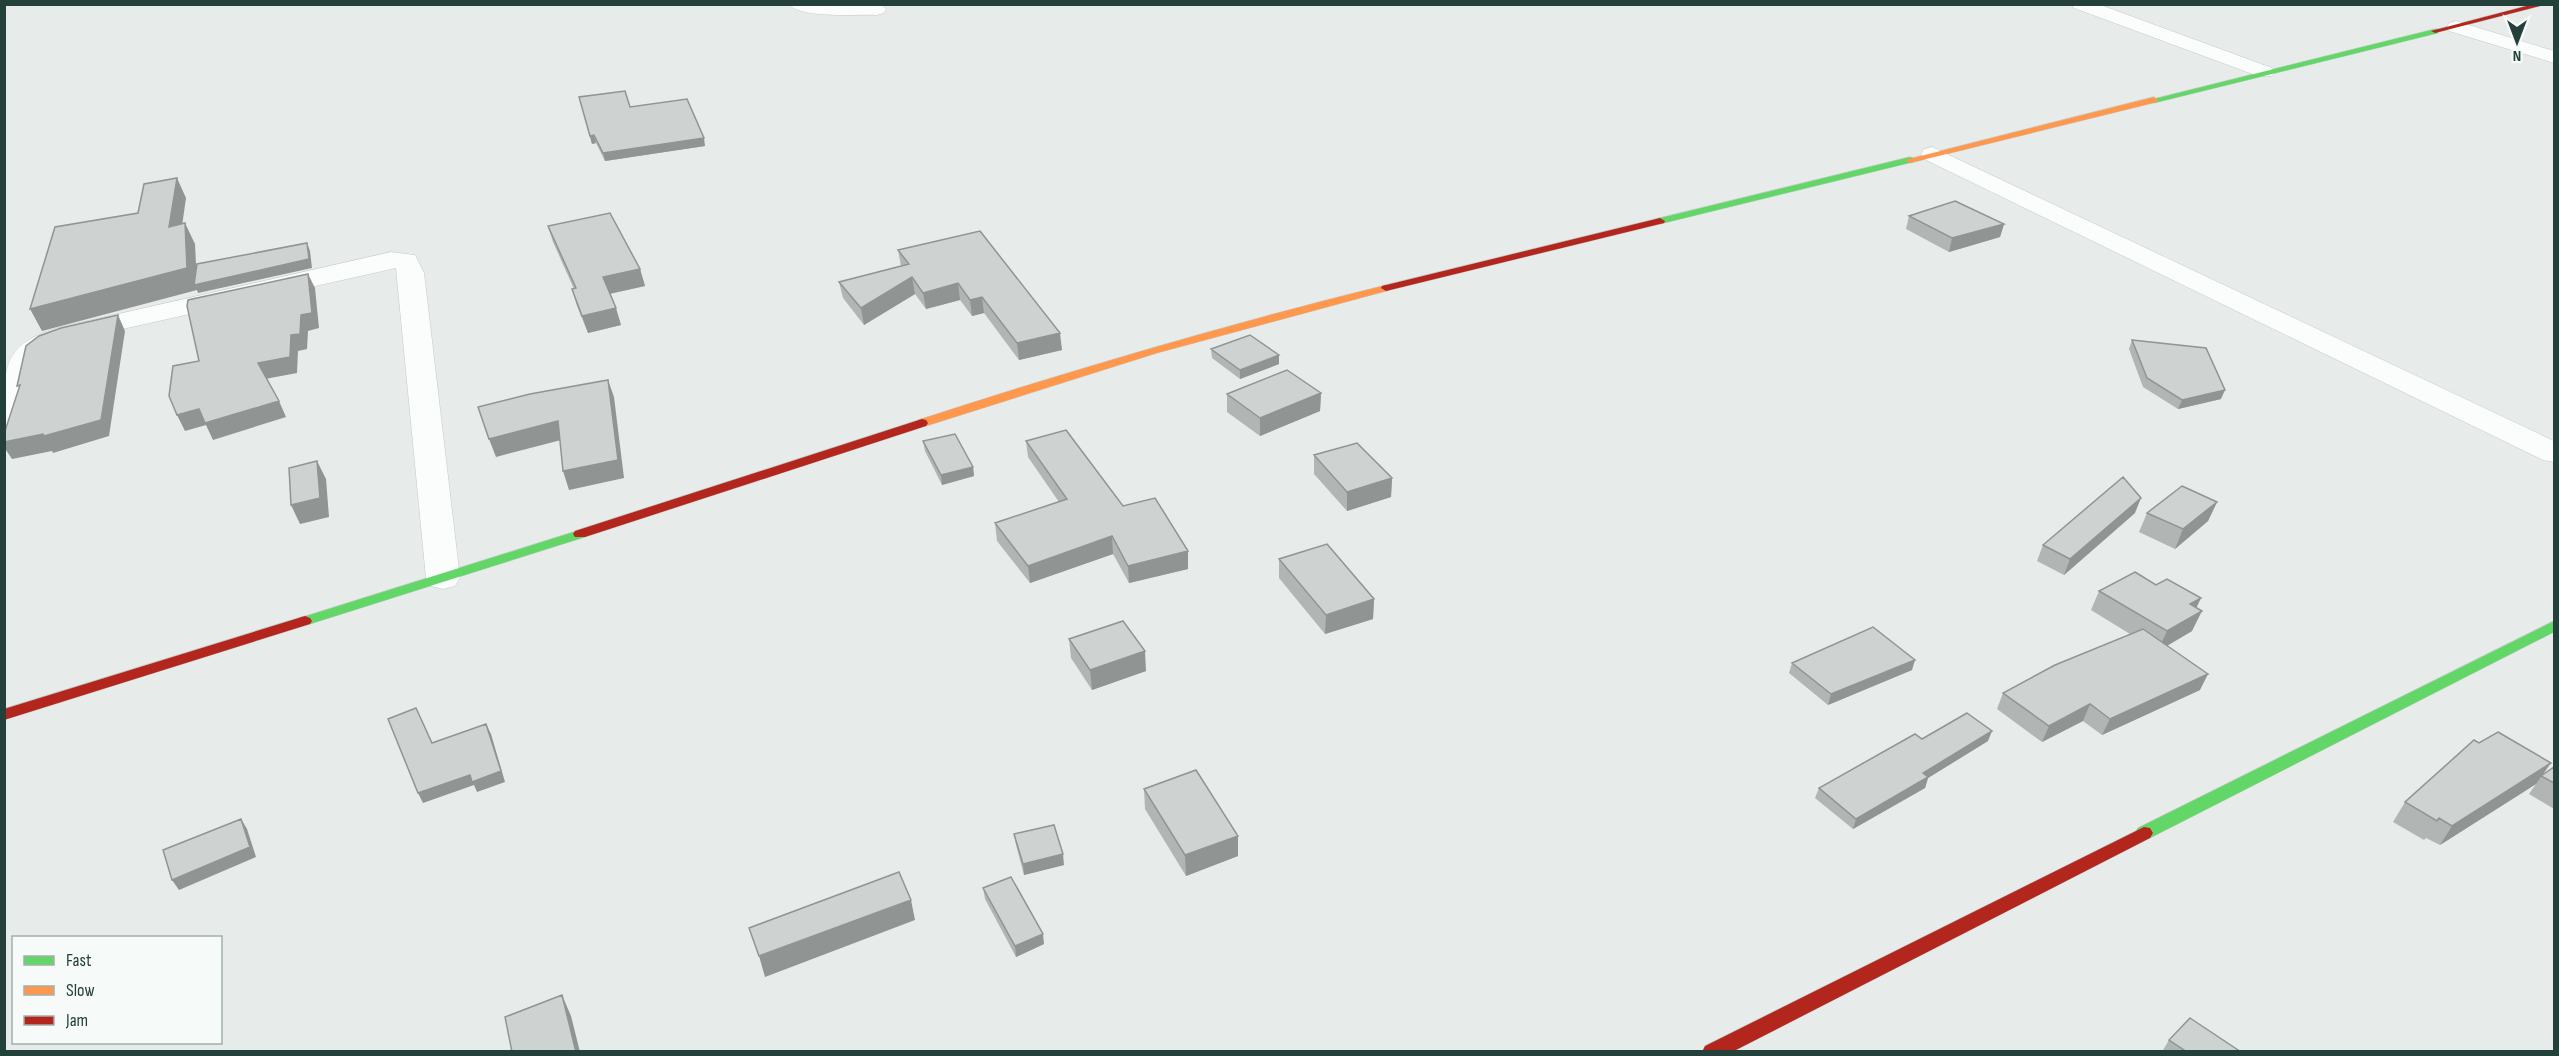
<svg xmlns="http://www.w3.org/2000/svg" width="2559" height="1056" viewBox="0 0 2559 1056" font-family="'Sofia Sans Condensed',sans-serif">
<style>
.lines{fill:none;stroke-linecap:round;stroke-linejoin:round}
.street-casing{stroke:#c4c9c7;stroke-width:1}
.fast-casing{stroke:#c2cac7;stroke-width:1}
.slow-casing{stroke:#c2cac7;stroke-width:1}
.jam-casing{stroke:#c2cac7;stroke-width:1}
.street{fill:#fbfcfc;fill-rule:evenodd}
.fast{fill:#63d668;fill-rule:evenodd}
.slow{fill:#ff974d;fill-rule:evenodd}
.jam{fill:#b3261e;fill-rule:evenodd}
.wall{fill:#b1b5b4}
.shaded-wall{fill:#909492}
.building{fill:#ced3d1;stroke:#909492;stroke-width:1.5}
</style>
<rect width="100%" height="100%" fill="#e7ecea"/>
<g class="lines">
<defs>
<path id="street" d="M 788,4 L 881,4 L 886,9 L 884,13 L 877,15 C 857,14 801,19 788,4 Z
M 2071,4 L 2098,4 L 2272,68 L 2275,72 L 2272,76 L 2258,76 L 2074,8 Z
M 2456,21 L 2554,51 L 2554,63 L 2449,31 L 2447,27 L 2449,23 Z
M 1932,147 L 2554,441 L 2554,462 L 2543,460 L 1924,159 L 1921,154 L 1924,149 Z
M 391,252 L 415,255 L 424,273 L 460,578 L 455,586 L 443,589 L 431,586 L 426,578 L 396,268 L 69,341 L 46,350 L 33,360 L 19,421 L 15,427 L 4,430 C 4,368 0,344 61,327 Z"/>
<path id="fast" d="M 2435,29 L 2438,29 L 2438,33 L 2154,103 L 2150,100 Z
M 1910,157 L 1913,158 L 1913,162 L 1660,224 L 1655,221 L 1656,219 Z
M 580,530 L 585,531 L 587,534 L 585,537 L 310,624 L 300,624 L 298,621 L 300,618 Z
M 2554,621 L 2554,632 L 2150,838 L 2144,839 L 2138,838 L 2135,833 L 2138,828 Z"/>
<path id="slow" d="M 2154,97 L 2158,100 L 2157,102 L 1910,163 L 1905,160 Z
M 1386,285 L 1390,286 L 1390,290 L 1157,353 L 926,426 L 918,426 L 916,423 L 918,420 C 1072,370 1228,324 1386,285 Z"/>
<path id="jam" d="M 2534,4 L 2548,4 L 2435,33 L 2431,31 Z
M 1660,218 L 1665,221 L 1664,223 L 1386,291 L 1381,288 L 1382,286 Z
M 922,419 L 926,420 L 928,423 L 926,426 L 585,537 L 575,537 L 573,534 L 575,531 Z
M 305,616 L 310,618 L 312,621 L 310,624 L 4,720 L 4,709 Z
M 2144,827 L 2150,828 L 2153,833 L 2150,838 L 1732,1052 L 1702,1052 L 1705,1046 Z"/>
</defs>
<use href="#street" class="street-casing"/>
<use href="#fast" class="fast-casing"/>
<use href="#slow" class="slow-casing"/>
<use href="#jam" class="jam-casing"/>
<use href="#street" class="street"/>
<use href="#fast" class="fast"/>
<use href="#slow" class="slow"/>
<use href="#jam" class="jam"/>
</g>
<path class="wall" d="M 579,97 L 630,107 L 705,146 L 605,161 L 596,143 L 592,144 Z
M 1909,216 L 2004,224 L 2000,237 L 1949,252 L 1906,229 Z
M 548,226 L 640,269 L 645,286 L 610,294 L 621,325 L 588,333 L 577,306 L 572,289 L 574,289 L 553,242 Z
M 980,231 L 1062,350 L 1019,360 L 984,313 L 972,316 L 960,300 L 926,309 L 915,294 L 864,325 L 843,298 L 839,282 L 901,266 L 898,250 Z
M 2132,340 L 2221,399 L 2178,409 L 2143,387 L 2129,349 Z
M 1211,349 L 1279,364 L 1240,379 L 1212,358 Z
M 1321,393 L 1320,411 L 1260,436 L 1227,412 L 1227,394 Z
M 923,441 L 973,467 L 974,476 L 942,485 L 925,451 Z
M 1026,441 L 1123,506 L 1188,569 L 1129,583 L 1113,554 L 1030,583 L 997,541 L 995,523 L 1059,502 L 1028,457 Z
M 1314,455 L 1392,478 L 1391,497 L 1347,511 L 1314,474 Z
M 2217,502 L 2208,521 L 2175,549 L 2139,532 L 2147,513 Z
M 2135,513 L 2064,575 L 2037,561 L 2043,545 Z
M 1279,559 L 1374,599 L 1373,619 L 1325,634 L 1279,578 Z
M 2099,591 L 2196,608 L 2192,631 L 2167,646 L 2200,690 L 2102,735 L 2083,721 L 2042,742 L 1997,709 L 2003,693 L 2130,634 L 2091,610 Z
M 1069,639 L 1146,671 L 1092,690 L 1071,658 Z
M 1792,663 L 1912,670 L 1828,705 L 1789,673 Z
M 1988,741 L 1928,778 L 1925,788 L 1853,829 L 1815,798 L 1819,788 Z
M 2479,743 L 2544,774 L 2554,767 L 2554,809 L 2529,794 L 2536,784 L 2440,845 L 2426,838 L 2424,840 L 2393,822 L 2405,802 Z
M 1144,789 L 1238,836 L 1238,856 L 1186,876 L 1145,809 Z
M 1014,834 L 1064,865 L 1024,875 L 1016,845 Z
M 983,888 L 1044,944 L 1016,957 L 985,899 Z
M 2169,1040 L 2241,1052 L 2165,1052 L 2163,1050 Z"/>
<path class="shaded-wall" d="M 594,135 L 596,143 L 592,144 L 590,136 Z
M 704,138 L 705,146 L 605,161 L 603,153 Z
M 177,178 L 186,198 L 179,247 L 169,227 Z
M 185,223 L 195,244 L 197,284 L 307,243 L 310,251 L 312,268 L 198,293 L 197,290 L 42,331 L 30,309 Z
M 2004,224 L 2000,237 L 1949,252 L 1952,238 Z
M 640,269 L 645,286 L 608,294 L 603,277 Z
M 308,274 L 315,288 L 319,328 L 308,331 L 307,349 L 298,351 L 297,373 L 265,379 L 258,363 L 291,335 L 301,315 Z
M 912,277 L 915,294 L 864,325 L 861,308 Z
M 958,283 L 960,300 L 926,309 L 923,293 Z
M 982,297 L 984,313 L 972,316 L 970,300 Z
M 616,308 L 621,325 L 588,333 L 582,316 Z
M 118,315 L 125,331 L 109,436 L 53,453 L 52,451 L 12,459 L 4,447 L 4,442 L 43,434 Z
M 1060,333 L 1062,350 L 1019,360 L 1017,343 Z
M 1279,355 L 1279,364 L 1240,379 L 1240,370 Z
M 608,380 L 614,397 L 624,478 L 569,490 L 563,471 Z
M 2225,390 L 2221,399 L 2178,409 L 2182,400 Z
M 1321,393 L 1320,411 L 1260,436 L 1260,418 Z
M 279,401 L 286,417 L 213,440 L 206,425 L 185,431 L 177,415 L 199,409 Z
M 558,421 L 565,439 L 496,457 L 489,439 Z
M 317,461 L 326,479 L 329,517 L 300,524 L 291,505 Z
M 973,467 L 974,476 L 942,485 L 941,475 Z
M 1392,478 L 1391,497 L 1347,511 L 1347,492 Z
M 2141,498 L 2135,513 L 2064,575 L 2070,559 Z
M 2217,502 L 2208,521 L 2175,549 L 2183,529 Z
M 1112,536 L 1113,554 L 1030,583 L 1028,566 Z
M 1188,551 L 1188,569 L 1129,583 L 1128,566 Z
M 2201,598 L 2192,617 L 2202,611 L 2192,631 L 2158,651 L 2167,631 L 2190,604 Z
M 1374,599 L 1373,619 L 1325,634 L 1326,615 Z
M 1145,651 L 1146,671 L 1092,690 L 1090,670 Z
M 1915,660 L 1912,670 L 1828,705 L 1831,694 Z
M 2208,674 L 2200,690 L 2102,735 L 2110,719 Z
M 2090,704 L 2083,721 L 2042,742 L 2049,726 Z
M 486,724 L 491,734 L 505,782 L 477,792 L 474,785 L 423,803 L 418,793 Z
M 1992,731 L 1988,741 L 1928,778 L 1925,788 L 1853,829 L 1856,819 L 1923,773 Z
M 2551,763 L 2536,784 L 2440,845 L 2452,826 Z
M 241,819 L 247,829 L 256,857 L 179,890 L 172,880 Z
M 1238,836 L 1238,856 L 1186,876 L 1185,855 Z
M 1063,854 L 1064,865 L 1024,875 L 1023,864 Z
M 911,900 L 915,920 L 765,977 L 759,956 Z
M 1043,934 L 1044,944 L 1016,957 L 1015,946 Z
M 562,995 L 571,1016 L 580,1052 L 576,1052 Z"/>
<path class="building" d="M 625,91 L 630,107 L 687,99 L 704,138 L 603,153 L 594,135 L 590,136 L 579,97 Z
M 177,178 L 169,227 L 185,223 L 187,268 L 30,309 L 55,227 L 138,213 L 144,184 Z
M 1955,201 L 2004,224 L 1952,238 L 1909,216 Z
M 610,213 L 640,269 L 603,277 L 616,308 L 582,316 L 572,289 L 576,288 L 548,226 Z
M 980,231 L 1060,333 L 1017,343 L 982,297 L 970,300 L 958,283 L 923,293 L 912,277 L 861,308 L 839,282 L 909,264 L 898,250 Z
M 307,243 L 309,259 L 194,285 L 197,264 Z
M 308,274 L 312,313 L 301,315 L 300,334 L 291,335 L 290,357 L 258,363 L 279,401 L 205,423 L 199,409 L 177,415 L 169,396 L 173,366 L 199,361 L 187,306 L 188,300 Z
M 118,315 L 101,420 L 44,436 L 43,434 L 4,442 L 4,434 L 20,385 L 17,386 L 26,346 L 39,336 L 61,328 Z
M 1250,335 L 1279,355 L 1240,370 L 1211,349 Z
M 2132,340 L 2206,348 L 2225,390 L 2182,400 L 2147,378 Z
M 1287,370 L 1321,393 L 1260,418 L 1227,394 Z
M 608,380 L 618,460 L 563,471 L 558,421 L 489,439 L 478,407 L 530,394 Z
M 1066,430 L 1123,506 L 1155,498 L 1188,551 L 1128,566 L 1112,536 L 1028,566 L 995,523 L 1067,499 L 1026,441 Z
M 955,434 L 973,467 L 941,475 L 923,441 Z
M 1357,443 L 1392,478 L 1347,492 L 1314,455 Z
M 317,461 L 320,498 L 291,505 L 289,468 Z
M 2123,477 L 2141,498 L 2070,559 L 2043,545 Z
M 2182,486 L 2217,502 L 2183,529 L 2147,513 Z
M 1327,544 L 1374,599 L 1326,615 L 1279,559 Z
M 2135,572 L 2156,585 L 2167,579 L 2201,598 L 2190,604 L 2202,611 L 2167,631 L 2099,591 Z
M 1123,621 L 1145,651 L 1090,670 L 1069,639 Z
M 1873,627 L 1915,660 L 1831,694 L 1792,663 Z
M 2143,629 L 2208,674 L 2110,719 L 2090,704 L 2049,726 L 2003,693 L 2055,665 Z
M 416,708 L 432,743 L 486,724 L 501,771 L 472,782 L 470,775 L 418,793 L 388,719 Z
M 1967,713 L 1992,731 L 1923,773 L 1928,777 L 1856,819 L 1819,788 L 1915,734 L 1922,739 Z
M 2498,732 L 2551,763 L 2452,826 L 2439,818 L 2437,821 L 2405,802 L 2474,740 L 2479,743 Z
M 2554,767 L 2554,783 L 2541,776 Z
M 1196,770 L 1238,836 L 1185,855 L 1144,789 Z
M 241,819 L 250,847 L 172,880 L 163,850 Z
M 1054,825 L 1063,854 L 1023,864 L 1014,834 Z
M 899,872 L 911,900 L 759,956 L 749,928 Z
M 1011,877 L 1043,934 L 1015,946 L 983,888 Z
M 562,995 L 576,1052 L 512,1052 L 505,1017 Z
M 2190,1018 L 2241,1052 L 2183,1052 L 2184,1050 L 2169,1040 Z"/>
<rect width="2559" height="1056" fill="none" stroke="#24403a" stroke-width="12"/>
<rect x="12" y="936" width="210" height="108" fill="#f6faf8" stroke="#a2b0ac" stroke-width="1.5"/>
<rect x="24" y="956" width="30" height="9" fill="#63d668" stroke="#a2b0ac" stroke-width="1.5"/>
<text x="66" y="966" font-size="18" fill="#24403a">Fast</text>
<rect x="24" y="986" width="30" height="9" fill="#ff974d" stroke="#a2b0ac" stroke-width="1.5"/>
<text x="66" y="996" font-size="18" fill="#24403a">Slow</text>
<rect x="24" y="1016" width="30" height="9" fill="#b3261e" stroke="#a2b0ac" stroke-width="1.5"/>
<text x="66" y="1026" font-size="18" fill="#24403a">Jam</text>
<g transform="translate(2517 42) rotate(180)" stroke="#f6faf8" stroke-width="4.5" paint-order="stroke">
<path d="M0-4.5L10 22L0 15L-10 22Z" fill="#24403a"/>
<text y="-9" font-size="16" font-weight="bold" text-anchor="middle" fill="#24403a">N</text>
</g>
</svg>
